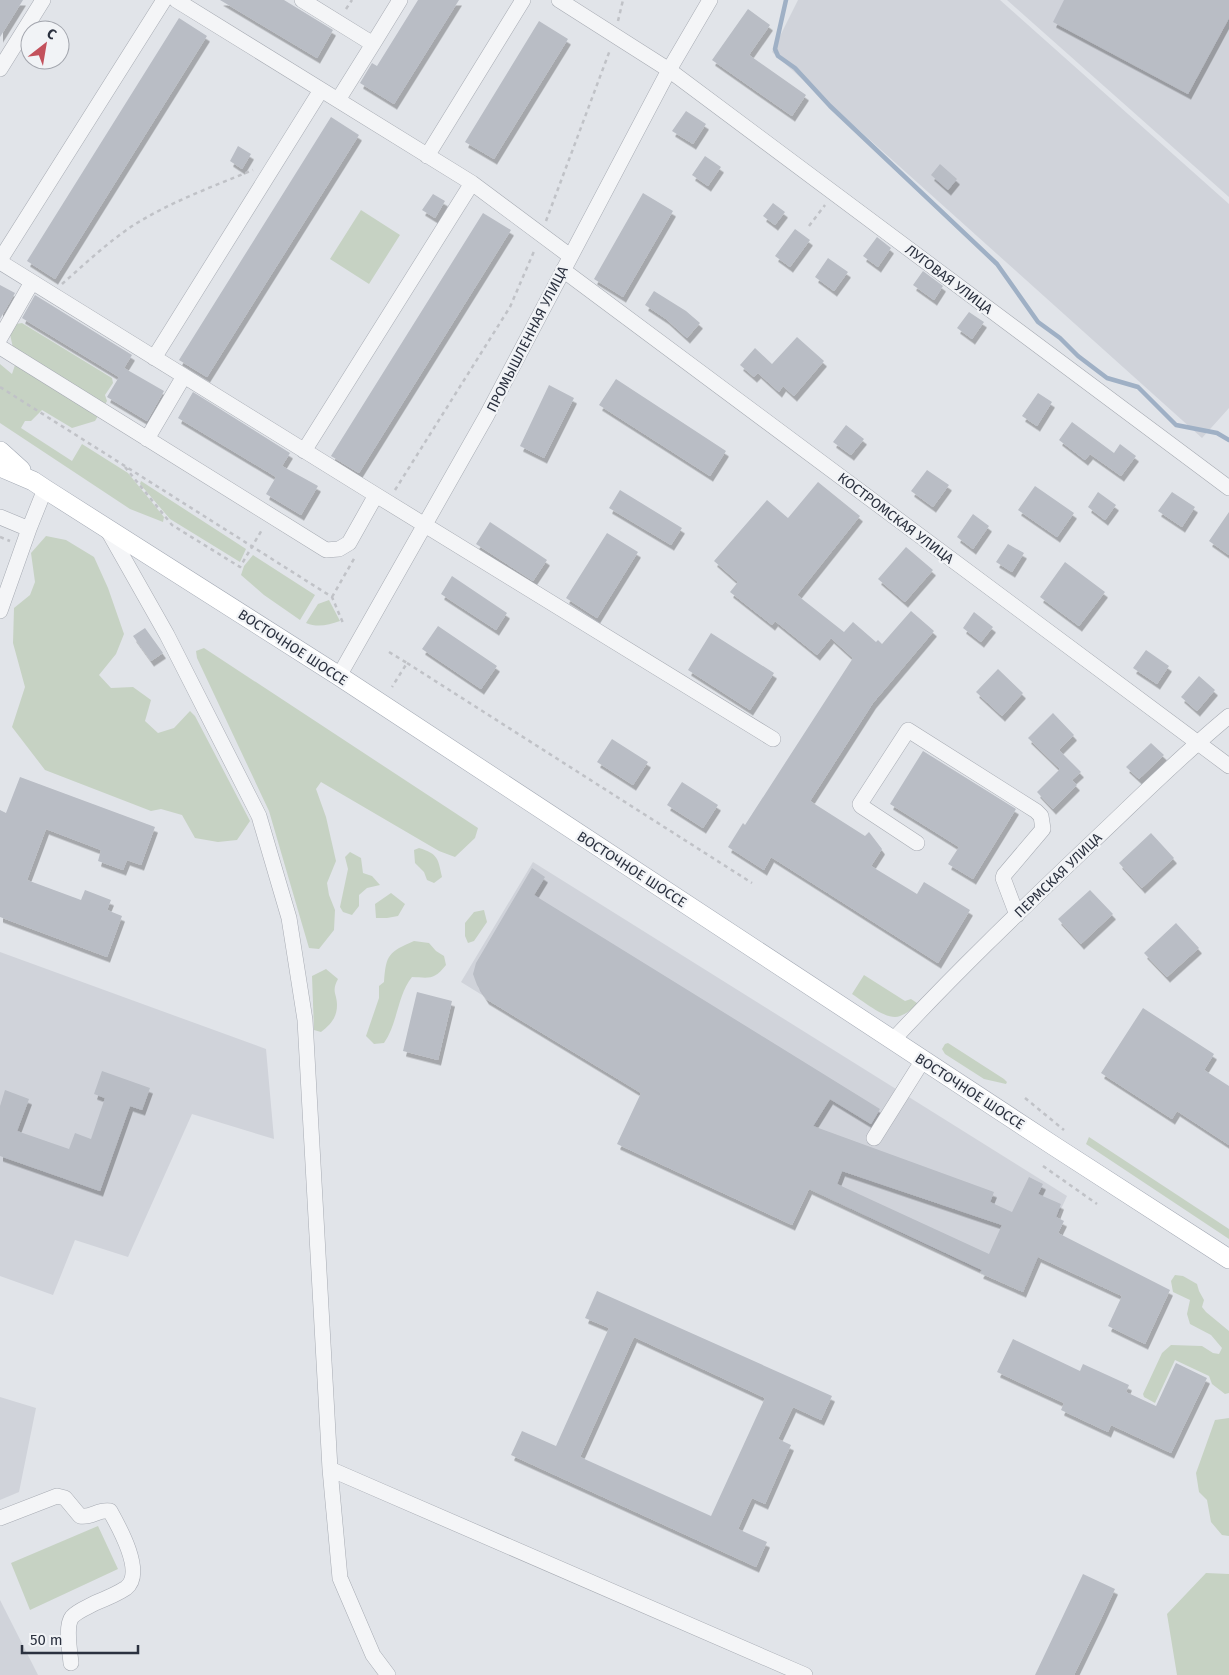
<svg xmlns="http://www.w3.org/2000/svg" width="1229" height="1675" viewBox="0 0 1229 1675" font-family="'Fira Sans',sans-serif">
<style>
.built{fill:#d0d3da}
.green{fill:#c6d2c3}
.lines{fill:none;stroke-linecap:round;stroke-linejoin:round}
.stream{stroke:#9fb0c5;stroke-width:4.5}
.building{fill:#b9bdc5;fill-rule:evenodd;filter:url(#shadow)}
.minor-casing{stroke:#a7abb3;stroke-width:16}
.major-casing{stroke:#a2a8b3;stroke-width:20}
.path{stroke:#c0c2c7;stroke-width:2.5;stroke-dasharray:4 4;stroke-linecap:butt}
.minor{stroke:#f4f5f7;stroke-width:15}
.major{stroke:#fff;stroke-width:19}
.labels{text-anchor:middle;stroke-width:4.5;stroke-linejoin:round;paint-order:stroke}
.street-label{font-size:14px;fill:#2b313f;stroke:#f1f3f6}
</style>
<defs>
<filter id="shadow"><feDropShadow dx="3" dy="5.5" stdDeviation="0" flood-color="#0004"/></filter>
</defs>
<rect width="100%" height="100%" fill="#e1e4e9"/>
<path class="built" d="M 798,0 L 1000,0 L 1229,204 L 1229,408 L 1202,438 L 772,52 Z
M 1007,0 L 1229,0 L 1229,197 Z
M 533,862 L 1067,1196 L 1023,1292 L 755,1163 L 461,982 Z
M 0,952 L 266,1049 L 274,1139 L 192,1114 L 128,1257 L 75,1240 L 53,1295 L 0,1276 Z
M 0,1397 L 36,1408 L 19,1492 L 0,1500 Z
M 0,1600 L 38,1675 L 0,1675 Z"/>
<path class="green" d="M 361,210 L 400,235 L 369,284 L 330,259 Z
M 22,323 L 112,378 L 113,383 L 105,395 L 107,401 L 95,421 L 72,428 L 42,410 L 31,421 L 25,421 L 21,428 L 72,461 L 82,444 L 128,473 L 164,517 L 163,522 L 130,509 L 0,423 L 0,364 L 12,374 L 16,362 L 10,334 L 16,324 Z
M 141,481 L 246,549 L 240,562 L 170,519 L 140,484 Z
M 46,536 L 66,540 L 94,557 L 108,588 L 124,634 L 116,654 L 99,675 L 111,688 L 133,687 L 151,700 L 145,721 L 158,733 L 174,728 L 190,711 L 195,716 L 250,821 L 237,840 L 218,842 L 195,838 L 182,815 L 161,809 L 151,811 L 45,770 L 12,727 L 25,687 L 13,643 L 14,608 L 30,595 L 35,582 L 31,553 Z
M 253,555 L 315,595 L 300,620 L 264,595 L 241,575 L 244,566 Z
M 329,600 L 340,621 C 328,625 318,628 306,623 L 318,604 Z
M 204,648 L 478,828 L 475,838 L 455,857 L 439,851 L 321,782 L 316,789 L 326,817 L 336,861 L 327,883 L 329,895 L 335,910 L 334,930 L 319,949 L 309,948 L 269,811 L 197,658 L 196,651 Z
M 419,848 C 438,854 438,858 442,877 L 434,883 L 427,880 L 424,872 L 415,863 L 414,850 Z
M 350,852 L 361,858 L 363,873 L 372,876 L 380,885 L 367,888 L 359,895 L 359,906 L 352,915 L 343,912 L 340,907 L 348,869 L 345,857 Z
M 391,893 L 405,904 L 398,916 L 387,918 L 376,918 L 375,904 Z
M 484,910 L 487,922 L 474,941 L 468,943 L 465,936 L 465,923 L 474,912 Z
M 414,941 L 429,943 L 436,951 L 444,956 L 446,965 C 434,980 430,978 412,977 C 397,996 398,1023 384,1043 L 374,1044 L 366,1036 L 379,998 L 379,986 L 384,982 C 386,954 389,952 414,941 Z
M 326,969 L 338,979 C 331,992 337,993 337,1005 C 337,1018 330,1025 321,1032 L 314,1030 L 312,976 Z
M 864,975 L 905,1001 L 911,999 L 917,1003 L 917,1005 C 912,1009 906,1014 900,1016 C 888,1022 863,1001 852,994 Z
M 948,1043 L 1004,1079 L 1007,1082 L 1006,1084 L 984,1079 L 945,1054 L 942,1049 L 945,1044 Z
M 1089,1137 L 1229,1229 L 1229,1239 L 1086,1144 Z
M 1175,1275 L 1183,1276 L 1197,1284 L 1199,1291 L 1204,1300 L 1202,1307 L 1206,1312 L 1229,1331 L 1229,1393 L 1225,1394 L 1212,1384 L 1209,1376 L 1175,1360 L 1155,1403 L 1144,1397 L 1143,1394 L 1162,1353 L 1171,1345 L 1202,1346 L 1213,1353 L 1219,1354 L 1222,1348 L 1211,1335 L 1190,1324 L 1187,1314 L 1190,1300 L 1173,1292 L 1171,1281 Z
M 1229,1418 L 1229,1536 L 1222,1535 L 1211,1522 L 1207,1500 L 1199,1492 L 1196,1473 L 1215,1420 Z
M 98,1526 L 118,1569 L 30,1610 L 11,1563 Z
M 1206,1573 L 1229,1574 L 1229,1675 L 1177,1675 L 1167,1614 Z"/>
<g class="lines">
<path class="stream" d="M 786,0 L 775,49 L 778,56 L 795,68 L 830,106 L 997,264 L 1038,322 L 1060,338 L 1078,356 L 1107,378 L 1138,387 L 1176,425 L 1217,433 L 1229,440"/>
</g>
<path class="building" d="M 0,0 L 23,0 L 0,37 Z
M 220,0 L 284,0 L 333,30 L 317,58 Z
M 418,0 L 459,0 L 394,104 L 360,83 L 372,63 L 377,66 Z
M 1064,0 L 1229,0 L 1229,18 L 1188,94 L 1053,22 Z
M 748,9 L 770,25 L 749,55 L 806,95 L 792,116 L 712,60 Z
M 179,18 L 207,36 L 55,279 L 27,261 Z
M 539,21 L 568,39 L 494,159 L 465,142 Z
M 686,111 L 706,124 L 693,144 L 672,131 Z
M 331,117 L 359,135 L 207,377 L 179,360 Z
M 238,146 L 251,154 L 242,169 L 230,161 Z
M 705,156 L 721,167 L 708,186 L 692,175 Z
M 940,164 L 957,179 L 948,190 L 931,175 Z
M 643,193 L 673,211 L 623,297 L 594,279 Z
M 433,194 L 445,201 L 435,218 L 422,210 Z
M 773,203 L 785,212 L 775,225 L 763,216 Z
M 483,213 L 511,230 L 359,473 L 331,456 Z
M 795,229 L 810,240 L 790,267 L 775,256 Z
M 877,237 L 891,248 L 878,267 L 863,256 Z
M 828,258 L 848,272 L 834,291 L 815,277 Z
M 923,271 L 943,286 L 934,300 L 913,285 Z
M 0,285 L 15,293 L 0,319 Z
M 654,291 L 686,311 L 700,323 L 687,338 L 666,319 L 645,305 Z
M 35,295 L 132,355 L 124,368 L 164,391 L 147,421 L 107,397 L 119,377 L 22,318 Z
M 969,312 L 984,322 L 972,339 L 957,328 Z
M 797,337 L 824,361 L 794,396 L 783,386 L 779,392 L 758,373 L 754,377 L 740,365 L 755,348 L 772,364 Z
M 616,379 L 726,451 L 710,476 L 599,405 Z
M 549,385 L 574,398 L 544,458 L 520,446 Z
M 193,392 L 290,453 L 282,466 L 318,486 L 301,515 L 266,494 L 276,477 L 178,418 Z
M 1038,393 L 1052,402 L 1037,426 L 1022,416 Z
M 1072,422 L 1114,453 L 1120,444 L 1136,456 L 1121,476 L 1090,454 L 1085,460 L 1059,440 Z
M 846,425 L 864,439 L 851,455 L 833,442 Z
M 927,470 L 949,485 L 933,507 L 911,491 Z
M 818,482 L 860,516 L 797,595 L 844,632 L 853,622 L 876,642 L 878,640 L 882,644 L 911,611 L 934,631 L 873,703 L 810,801 L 865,836 L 869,832 L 882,849 L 871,866 L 917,894 L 924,882 L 970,910 L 938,963 L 771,857 L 764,870 L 728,847 L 743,823 L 745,825 L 853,658 L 831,638 L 817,655 L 775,621 L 772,625 L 730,592 L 738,582 L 714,561 L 767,500 L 788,518 Z
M 1035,486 L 1074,513 L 1057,537 L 1018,510 Z
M 620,490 L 682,528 L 671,545 L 609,508 Z
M 1098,492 L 1116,505 L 1105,520 L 1088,507 Z
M 1172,492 L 1195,507 L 1182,527 L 1158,511 Z
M 1229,512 L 1229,555 L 1209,541 Z
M 973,514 L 989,526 L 973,549 L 957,537 Z
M 490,522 L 547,560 L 533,581 L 476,544 Z
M 607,533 L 638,552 L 597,618 L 566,598 Z
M 1008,544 L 1024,553 L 1012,572 L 996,562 Z
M 906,547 L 933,570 L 905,602 L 878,579 Z
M 1065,562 L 1105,592 L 1079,626 L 1040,597 Z
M 452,576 L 507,613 L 496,630 L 441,594 Z
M 974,612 L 993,627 L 981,642 L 963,628 Z
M 438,626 L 497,666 L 481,689 L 422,649 Z
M 145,628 L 163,653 L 151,661 L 133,636 Z
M 711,633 L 774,673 L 750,710 L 688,670 Z
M 1146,650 L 1169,666 L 1157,684 L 1133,668 Z
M 998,669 L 1023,693 L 1002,716 L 976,692 Z
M 1199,676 L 1215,690 L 1197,711 L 1181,697 Z
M 1053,713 L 1074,735 L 1059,750 L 1081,772 L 1072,780 L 1077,785 L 1053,809 L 1037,792 L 1060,769 L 1028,738 Z
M 612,739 L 648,762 L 633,785 L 597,762 Z
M 1151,743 L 1164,755 L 1139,779 L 1126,767 Z
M 923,751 L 1016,809 L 973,879 L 948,864 L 959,847 L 890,804 Z
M 20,777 L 155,827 L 141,865 L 127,860 L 123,870 L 98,861 L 101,850 L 46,829 L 27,880 L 81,900 L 85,890 L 111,900 L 107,910 L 122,916 L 107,957 L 0,917 L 0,810 L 6,813 Z
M 682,782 L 718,805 L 703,828 L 667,805 Z
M 1151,833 L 1174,858 L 1142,888 L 1119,863 Z
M 532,868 L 545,877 L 534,895 L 880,1109 L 871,1124 L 830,1099 L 813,1126 L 994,1192 L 990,1202 L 1012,1212 L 1029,1177 L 1043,1184 L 1038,1194 L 1061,1204 L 1056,1217 L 1064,1221 L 1058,1233 L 1170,1290 L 1145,1344 L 1108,1326 L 1122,1296 L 1038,1257 L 1023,1292 L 980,1273 L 982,1270 L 809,1189 L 792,1225 L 617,1144 L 641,1093 L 486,999 L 477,985 L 473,974 L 476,963 ZM 842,1171 L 1002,1225 L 989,1254 L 837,1184 Z
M 1090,890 L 1113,914 L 1081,944 L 1058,919 Z
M 1176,923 L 1199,948 L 1167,977 L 1144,953 Z
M 417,992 L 452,1001 L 438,1060 L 403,1051 Z
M 1143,1008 L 1214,1054 L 1204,1070 L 1229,1086 L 1229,1145 L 1177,1111 L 1172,1119 L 1101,1073 Z
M 102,1071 L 150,1088 L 142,1110 L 130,1106 L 100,1191 L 0,1156 L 0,1106 L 5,1090 L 29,1099 L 17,1131 L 69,1149 L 75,1133 L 91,1139 L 105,1098 L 94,1094 Z
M 597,1291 L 832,1396 L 821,1420 L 793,1407 L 778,1439 L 791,1445 L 765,1504 L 752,1498 L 738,1529 L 767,1542 L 756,1567 L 511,1455 L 522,1431 L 556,1446 L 609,1328 L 585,1318 ZM 634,1337 L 765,1398 L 711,1516 L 580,1457 Z
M 1013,1339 L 1080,1371 L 1083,1364 L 1129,1385 L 1126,1392 L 1156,1406 L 1176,1363 L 1207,1378 L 1171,1453 L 1111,1425 L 1108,1432 L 1061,1410 L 1064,1403 L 997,1372 Z
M 1083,1574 L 1115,1589 L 1103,1615 L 1074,1675 L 1035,1675 Z"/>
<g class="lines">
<defs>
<path id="minor" d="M 176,0 L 472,183 L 570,256
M 302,0 L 373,44 L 338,100
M 559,0 L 669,70 L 1229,488
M 373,44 L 400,0
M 0,69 L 43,0
M 427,156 L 523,0
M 0,260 L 164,0
M 0,262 L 376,495 L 773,739
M 563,270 L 1229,766
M 0,338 L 32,282
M 0,347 L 326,550 L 339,549 L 349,543 L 376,495
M 154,358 L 321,90
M 147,439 L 184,376
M 304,451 L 472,183
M 0,517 L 29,529
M 107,529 L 167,635 L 259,816 L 289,918 L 305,1020 L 330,1469 L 340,1578 L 373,1655 L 388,1675
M 0,611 L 29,529 L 45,489
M 339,676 L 487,415 L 669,70 L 710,0
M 917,843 L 861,806 L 860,804 L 908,730 L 1036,811 L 1041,816 L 1043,829 L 1004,875 L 1003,878 L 1017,915
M 893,1040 C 955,973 1021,910 1087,847 C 1134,803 1179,757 1229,716
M 874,1138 L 923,1060
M 330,1469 L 805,1675
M 0,1518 L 57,1496 L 65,1498 L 80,1516 C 92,1518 98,1509 110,1511 C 119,1527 145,1573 126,1588 C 117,1594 105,1599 95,1603 C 88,1607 77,1611 72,1617 C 65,1626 70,1652 71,1663"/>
<path id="major" d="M 0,451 L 21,470
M 0,467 L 33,481 L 45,489 L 339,676 L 1054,1146 L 1229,1259"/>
</defs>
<use href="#minor" class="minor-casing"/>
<use href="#major" class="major-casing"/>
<path class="path" d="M 346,9 L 352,0
M 618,21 L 623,0
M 546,221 L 610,50
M 809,226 L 825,205
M 62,284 C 86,263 110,240 137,223 C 173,201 214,186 253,170
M 0,387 L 332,597 L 343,623
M 125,467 L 172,525 L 240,567 L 263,528
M 395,490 L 510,307 L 535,249
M 0,537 L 10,541
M 332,597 L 355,557
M 389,652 L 407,663 L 392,687
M 407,663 L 752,883
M 1025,1098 L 1064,1130
M 1043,1166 L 1097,1204"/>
<use href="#minor" class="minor"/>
<use href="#major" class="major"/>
</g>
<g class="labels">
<g class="street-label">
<text transform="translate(949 279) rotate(37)" y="5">ЛУГОВАЯ УЛИЦА</text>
<text transform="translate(527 339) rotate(-63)" y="5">ПРОМЫШЛЕННАЯ УЛИЦА</text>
<text transform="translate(896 518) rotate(37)" y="5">КОСТРОМСКАЯ УЛИЦА</text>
<text transform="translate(293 647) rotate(33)" y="5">ВОСТОЧНОЕ ШОССЕ</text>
<text transform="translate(632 869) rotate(33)" y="5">ВОСТОЧНОЕ ШОССЕ</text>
<text transform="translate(1058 875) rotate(-44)" y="5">ПЕРМСКАЯ УЛИЦА</text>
<text transform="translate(970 1091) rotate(33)" y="5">ВОСТОЧНОЕ ШОССЕ</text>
</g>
</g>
<g transform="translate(45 45) rotate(31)"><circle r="24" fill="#f1f3f6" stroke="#a2a5ad"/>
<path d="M0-4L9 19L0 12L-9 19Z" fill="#c3515c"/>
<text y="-8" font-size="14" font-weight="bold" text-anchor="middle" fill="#2b313f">С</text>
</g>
<path d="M22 1645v8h116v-8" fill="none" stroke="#2b313f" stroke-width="2.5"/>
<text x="30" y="1645" font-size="15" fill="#2b313f" stroke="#f1f3f6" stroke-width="4" paint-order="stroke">50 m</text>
</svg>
